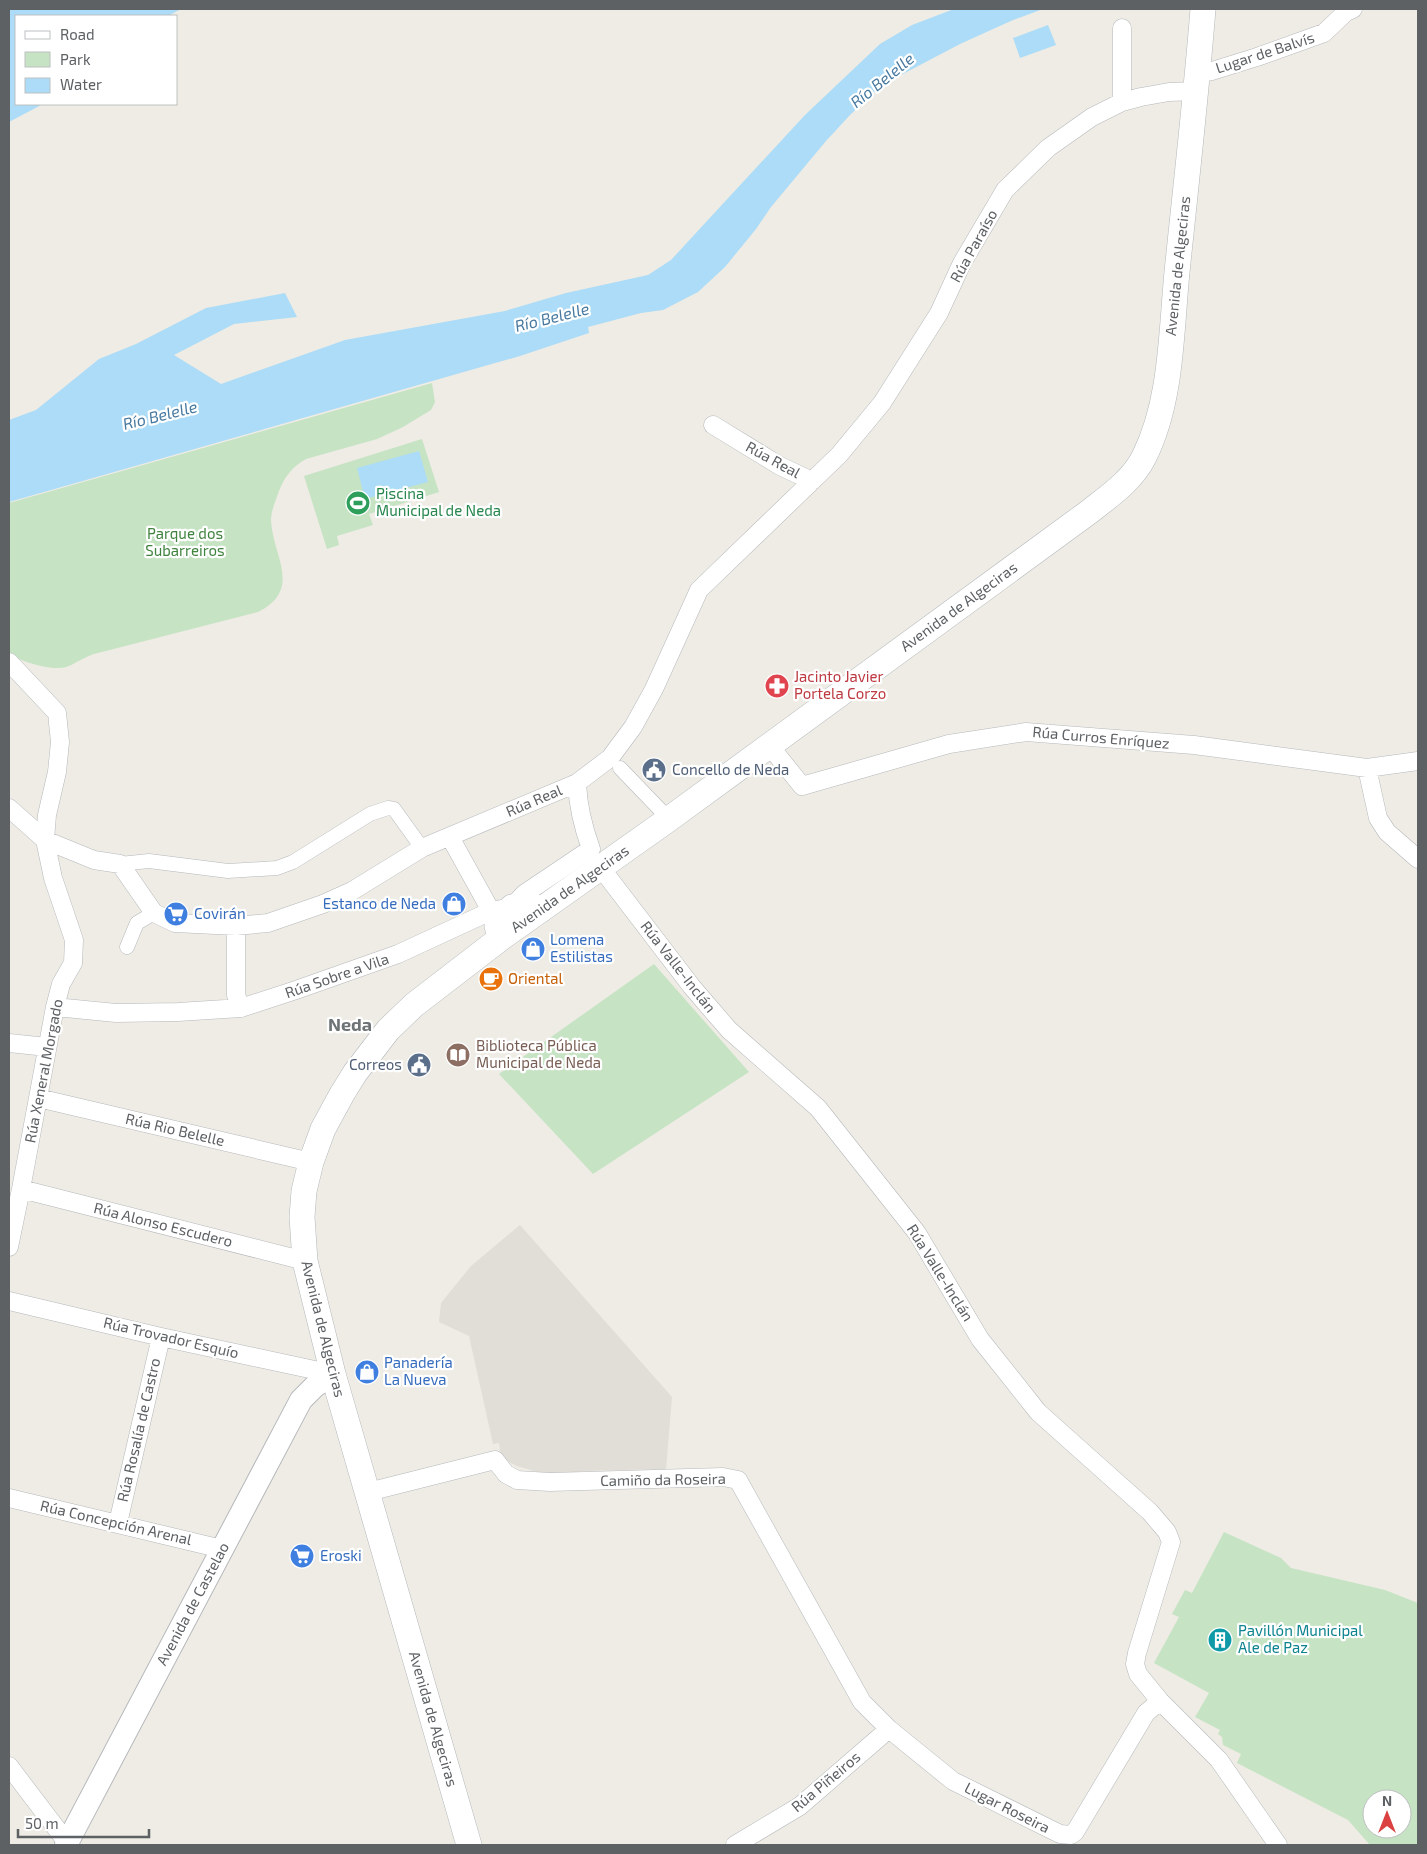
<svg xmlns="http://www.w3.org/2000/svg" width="1427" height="1854" viewBox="0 0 1427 1854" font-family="'Exo 2',sans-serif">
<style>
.education{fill:#e1ddd7}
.green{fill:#c6e3c4;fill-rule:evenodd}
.water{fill:#acdcf7}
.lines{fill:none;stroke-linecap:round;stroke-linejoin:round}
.pedestrian-casing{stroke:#b6b8bb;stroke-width:15}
.minor-casing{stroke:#b6b8bb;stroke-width:19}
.tertiary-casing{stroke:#b6b8bb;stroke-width:24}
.secondary-casing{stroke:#b4b8bb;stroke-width:26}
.pedestrian{stroke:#fff;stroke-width:14}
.minor{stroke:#fff;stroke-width:18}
.tertiary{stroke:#fff;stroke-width:22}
.secondary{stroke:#fff;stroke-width:25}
.labels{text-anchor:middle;stroke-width:4.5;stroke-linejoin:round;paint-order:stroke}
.street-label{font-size:15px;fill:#5d6164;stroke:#fff}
.leisure-label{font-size:15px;fill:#27864d;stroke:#fff;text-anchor:start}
.park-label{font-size:15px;fill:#3f833e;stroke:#fff}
.health-label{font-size:15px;fill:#be3a42;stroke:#fff;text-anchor:start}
.service-label{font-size:15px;fill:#4e5e75;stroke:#fff;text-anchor:start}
.shop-label{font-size:15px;fill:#366cbe;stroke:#fff;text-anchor:start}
.food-label{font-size:15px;fill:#c56008;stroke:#fff;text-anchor:start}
.education-label{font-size:15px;fill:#785e54;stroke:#fff;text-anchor:start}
.culture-label{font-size:15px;fill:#0d838f;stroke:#fff;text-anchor:start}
.water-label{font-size:16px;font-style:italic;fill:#4779a0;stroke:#fff}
.quarter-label{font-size:18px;font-weight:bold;fill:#6e7376;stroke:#fff}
</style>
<rect width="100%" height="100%" fill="#eeece5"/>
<path class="education" d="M 520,1225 L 672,1397 L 666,1469 L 580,1471 L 576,1475 L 548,1475 L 517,1466 L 501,1458 L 499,1443 L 493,1444 L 469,1336 L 439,1322 L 441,1303 L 471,1266 Z"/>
<path class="green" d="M 432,383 L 435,402 L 431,410 L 403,427 L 377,439 L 306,459 C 292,467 285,476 279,491 C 276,500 271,510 271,521 C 273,557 303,589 258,612 L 94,654 C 84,657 75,664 66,667 C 52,671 20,662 9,653 L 9,503 Z
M 422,439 L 439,492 L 369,514 L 373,525 L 337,536 L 339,545 L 327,549 L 304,476 Z
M 654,964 L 749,1072 L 593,1174 L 499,1074 Z
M 1224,1532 L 1281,1558 L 1291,1568 L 1385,1590 L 1418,1603 L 1418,1845 L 1370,1845 L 1348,1820 L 1237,1763 L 1241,1754 L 1223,1745 L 1222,1737 L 1218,1734 L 1220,1730 L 1195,1717 L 1209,1693 L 1154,1663 L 1179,1617 L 1172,1614 L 1185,1590 L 1192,1593 ZM 1372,1799 L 1402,1799 L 1402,1829 L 1372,1829 Z"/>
<path class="water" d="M 9,9 L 181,9 L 168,16 L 16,16 L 16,104 L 43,104 L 9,122 Z
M 954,9 L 1043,9 L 1013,20 L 960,44 L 882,85 L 850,115 L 826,141 L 771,207 L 756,229 L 725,267 L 698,292 L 663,310 L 641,313 L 588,327 L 589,333 L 520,356 L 9,502 L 9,420 L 36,410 L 99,359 L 136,344 L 206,308 L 285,293 L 297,317 L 234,324 L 174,355 L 221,384 L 345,340 L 505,311 L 566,293 L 648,275 L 671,260 L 805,115 L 880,44 L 912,25 Z
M 1048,25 L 1056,45 L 1020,58 L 1013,38 Z
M 419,451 L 428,482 L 365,499 L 357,468 Z"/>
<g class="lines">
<defs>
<path id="pedestrian" d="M 620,768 L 669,819
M 120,864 L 149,861 L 228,871 L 277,868 L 293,862 L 370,814 L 388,808 L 394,809 L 422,848
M 127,947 L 137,923 L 154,913"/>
<path id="minor" d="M 1198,73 L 1212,71 L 1257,57 L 1324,33 L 1346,12 L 1353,9
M 1122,102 L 1122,28
M 713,425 L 780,466 L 812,481
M 9,662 L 57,713 L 60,742 L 57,772 L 47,815 L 45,840 L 53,878 L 74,940 L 73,963 L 61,984 L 55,1007 L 21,1189 L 9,1247
M 769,745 L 802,786 L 949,744 L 1026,732 L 1194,745 L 1367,768 L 1418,761
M 1367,768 L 1378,818 L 1387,832 L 1418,859
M 9,808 L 45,840 L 94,860 L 120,864 L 154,913 L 175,923 L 236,926 L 268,923 L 323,904 L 352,891 L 422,848 L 577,783 L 610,758 L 633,727 L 654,689 L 699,590 L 839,455 L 882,403 L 939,313 L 962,263 L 1005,190 L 1048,148 L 1092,117 L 1122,102 L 1141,97 L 1169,92 L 1196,91
M 450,837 L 491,911
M 601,868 L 692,987 L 729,1030 L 818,1108 L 917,1233 L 980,1339 L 1038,1412 L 1150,1512 L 1167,1532 L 1171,1542 L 1137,1653 L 1135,1664 L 1138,1674 L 1160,1701 L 1219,1760 L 1278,1845
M 236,926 L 236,995 L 241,1008
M 55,1007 L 116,1013 L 178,1012 L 241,1008 L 296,990 L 398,954 L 491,911 L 512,907 L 524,894 L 591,849 C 583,827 578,807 577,783
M 9,1043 L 47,1047
M 38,1098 L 311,1162
M 21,1189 L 305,1261
M 9,1301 L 161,1337 L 333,1374
M 368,1492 L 495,1460 L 506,1474 L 517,1480 L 550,1482 L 723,1477 L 738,1480 L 862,1702 L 889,1729 L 953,1781 L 1060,1834 L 1071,1835 L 1075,1832 L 1146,1713 L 1160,1701
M 9,1498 L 222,1549
M 118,1523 L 161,1337
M 9,1766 L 69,1845
M 735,1845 L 800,1806 L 889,1729"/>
<path id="tertiary" d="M 66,1845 L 301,1400 L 315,1386 L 333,1374"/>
<path id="secondary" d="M 501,938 L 497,926 L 512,907 L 529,904 L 541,910
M 469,1845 L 333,1374 L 305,1261 L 302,1217 L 304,1191 L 311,1162 L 323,1129 L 342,1094 L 355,1073 L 388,1030 L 414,1005 L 501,938 L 669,819 L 1089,512 C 1109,496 1132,481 1144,457 C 1172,401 1171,333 1177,272 C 1186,184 1196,97 1203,9"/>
</defs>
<use href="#pedestrian" class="pedestrian-casing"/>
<use href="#minor" class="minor-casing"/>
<use href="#tertiary" class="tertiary-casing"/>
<use href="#secondary" class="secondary-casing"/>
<use href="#pedestrian" class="pedestrian"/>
<use href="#minor" class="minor"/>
<use href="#tertiary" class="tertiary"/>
<use href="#secondary" class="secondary"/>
</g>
<defs>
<symbol id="stadium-disc" viewBox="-11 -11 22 22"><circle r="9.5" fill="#2e9e5b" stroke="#fff"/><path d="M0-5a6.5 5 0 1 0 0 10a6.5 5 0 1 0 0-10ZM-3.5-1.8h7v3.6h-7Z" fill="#fff"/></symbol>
<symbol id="pharmacy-disc" viewBox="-11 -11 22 22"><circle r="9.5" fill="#e0444e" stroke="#fff"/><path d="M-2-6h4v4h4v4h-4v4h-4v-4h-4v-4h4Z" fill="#fff"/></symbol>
<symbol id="civic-disc" viewBox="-11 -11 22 22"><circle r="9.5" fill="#5c6f8a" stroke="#fff"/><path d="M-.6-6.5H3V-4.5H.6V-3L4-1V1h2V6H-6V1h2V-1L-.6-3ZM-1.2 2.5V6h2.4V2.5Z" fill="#fff"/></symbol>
<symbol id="shop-disc" viewBox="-11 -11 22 22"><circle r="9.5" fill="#3f7fe0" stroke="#fff"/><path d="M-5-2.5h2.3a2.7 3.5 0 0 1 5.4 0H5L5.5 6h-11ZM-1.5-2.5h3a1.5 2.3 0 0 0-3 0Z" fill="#fff"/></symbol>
<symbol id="supermarket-disc" viewBox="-11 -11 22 22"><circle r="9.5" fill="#3f7fe0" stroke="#fff"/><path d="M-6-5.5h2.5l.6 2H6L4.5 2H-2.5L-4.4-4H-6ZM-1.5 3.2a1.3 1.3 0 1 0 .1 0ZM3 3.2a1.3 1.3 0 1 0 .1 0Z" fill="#fff"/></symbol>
<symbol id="cafe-disc" viewBox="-11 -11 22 22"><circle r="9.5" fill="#e8710a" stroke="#fff"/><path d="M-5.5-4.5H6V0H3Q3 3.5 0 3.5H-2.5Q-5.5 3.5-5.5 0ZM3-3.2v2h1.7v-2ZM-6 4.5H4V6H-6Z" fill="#fff"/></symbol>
<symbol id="library-disc" viewBox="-11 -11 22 22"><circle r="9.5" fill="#8d6e63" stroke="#fff"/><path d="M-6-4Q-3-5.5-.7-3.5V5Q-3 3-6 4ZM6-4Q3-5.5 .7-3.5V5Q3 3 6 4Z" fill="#fff"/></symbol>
<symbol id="building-disc" viewBox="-11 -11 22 22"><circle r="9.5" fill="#0f9aa8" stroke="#fff"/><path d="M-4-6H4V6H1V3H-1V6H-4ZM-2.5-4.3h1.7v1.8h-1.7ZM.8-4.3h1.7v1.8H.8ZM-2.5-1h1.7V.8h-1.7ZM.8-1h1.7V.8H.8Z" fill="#fff"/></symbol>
</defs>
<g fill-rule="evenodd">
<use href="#stadium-disc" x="344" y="489" width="28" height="28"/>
<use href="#pharmacy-disc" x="763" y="672" width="28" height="28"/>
<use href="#civic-disc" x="640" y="756" width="28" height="28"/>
<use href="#shop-disc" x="440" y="890" width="28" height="28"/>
<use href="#supermarket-disc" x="162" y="900" width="28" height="28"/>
<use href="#shop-disc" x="519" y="935" width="28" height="28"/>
<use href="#cafe-disc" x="477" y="965" width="28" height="28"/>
<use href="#library-disc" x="444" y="1041" width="28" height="28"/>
<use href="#civic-disc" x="405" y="1051" width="28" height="28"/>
<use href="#shop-disc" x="353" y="1358" width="28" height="28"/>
<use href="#supermarket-disc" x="288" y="1542" width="28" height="28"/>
<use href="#building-disc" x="1206" y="1626" width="28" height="28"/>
</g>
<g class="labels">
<g class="street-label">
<text transform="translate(1265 53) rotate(-18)" y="5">Lugar de Balvís</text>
<text transform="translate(974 246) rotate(-61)" y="5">Rúa Paraíso</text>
<text transform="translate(1178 266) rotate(-84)" y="5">Avenida de Algeciras</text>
<text transform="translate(773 460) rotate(29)" y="5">Rúa Real</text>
<text transform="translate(959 607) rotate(-36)" y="5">Avenida de Algeciras</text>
<text transform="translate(1101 738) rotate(5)" y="5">Rúa Curros Enríquez</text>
<text transform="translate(534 801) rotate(-23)" y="5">Rúa Real</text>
<text transform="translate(570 889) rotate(-35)" y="5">Avenida de Algeciras</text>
<text transform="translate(678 967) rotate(52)" y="5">Rúa Valle-Inclán</text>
<text transform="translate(337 976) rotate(-19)" y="5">Rúa Sobre a Vila</text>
<text transform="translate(44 1071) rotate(-79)" y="5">Rúa Xeneral Morgado</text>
<text transform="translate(175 1130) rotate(13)" y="5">Rúa Rio Belelle</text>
<text transform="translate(163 1225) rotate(14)" y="5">Rúa Alonso Escudero</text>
<text transform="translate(940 1273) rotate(58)" y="5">Rúa Valle-Inclán</text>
<text transform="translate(323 1329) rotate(76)" y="5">Avenida de Algeciras</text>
<text transform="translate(171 1338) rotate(13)" y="5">Rúa Trovador Esquío</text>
<text transform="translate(139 1430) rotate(-77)" y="5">Rúa Rosalía de Castro</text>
<text transform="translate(663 1480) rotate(-1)" y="5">Camiño da Roseira</text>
<text transform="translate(116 1523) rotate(13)" y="5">Rúa Concepción Arenal</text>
<text transform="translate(193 1604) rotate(-62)" y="5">Avenida de Castelao</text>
<text transform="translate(433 1719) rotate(74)" y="5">Avenida de Algeciras</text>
<text transform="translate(826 1782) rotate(-40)" y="5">Rúa Piñeiros</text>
<text transform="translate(1007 1808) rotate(27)" y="5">Lugar Roseira</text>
</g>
<g class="leisure-label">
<text x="376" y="499">Piscina<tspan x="376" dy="17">Municipal de Neda</tspan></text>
</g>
<g class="park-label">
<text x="185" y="539">Parque dos<tspan x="185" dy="17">Subarreiros</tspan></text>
</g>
<g class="health-label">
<text x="794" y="682">Jacinto Javier<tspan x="794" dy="17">Portela Corzo</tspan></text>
</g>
<g class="service-label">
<text x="672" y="775">Concello de Neda</text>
<text x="402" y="1070" text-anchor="end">Correos</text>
</g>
<g class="shop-label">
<text x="436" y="909" text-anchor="end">Estanco de Neda</text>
<text x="194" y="919">Covirán</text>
<text x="550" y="945">Lomena<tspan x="550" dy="17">Estilistas</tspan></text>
<text x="384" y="1368">Panadería<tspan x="384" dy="17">La Nueva</tspan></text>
<text x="320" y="1561">Eroski</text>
</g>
<g class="food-label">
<text x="508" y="984">Oriental</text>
</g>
<g class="education-label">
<text x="476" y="1051">Biblioteca Pública<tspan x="476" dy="17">Municipal de Neda</tspan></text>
</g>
<g class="culture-label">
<text x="1238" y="1636">Pavillón Municipal<tspan x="1238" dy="17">Ale de Paz</tspan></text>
</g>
<g class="water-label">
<text transform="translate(882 80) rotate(-39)" y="6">Río Belelle</text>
<text transform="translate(552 317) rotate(-14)" y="6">Río Belelle</text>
<text transform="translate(160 415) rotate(-14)" y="6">Río Belelle</text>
</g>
<g class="quarter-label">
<text x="350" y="1031">Neda</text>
</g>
</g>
<rect width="1427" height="1854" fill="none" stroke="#5d6164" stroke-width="20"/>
<rect x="15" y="15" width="162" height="90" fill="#ffffff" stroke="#bec0c1"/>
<rect x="25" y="31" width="25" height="8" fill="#ffffff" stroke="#bec0c1"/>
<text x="60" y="40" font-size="15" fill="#5d6164">Road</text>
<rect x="25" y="52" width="25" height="15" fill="#c6e3c4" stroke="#bec0c1"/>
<text x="60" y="65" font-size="15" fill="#5d6164">Park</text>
<rect x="25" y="78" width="25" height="15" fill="#acdcf7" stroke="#bec0c1"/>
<text x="60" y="90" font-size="15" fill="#5d6164">Water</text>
<g transform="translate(1387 1814)"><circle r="24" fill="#ffffff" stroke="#bec0c1"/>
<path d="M0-4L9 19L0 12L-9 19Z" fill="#da4140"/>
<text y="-8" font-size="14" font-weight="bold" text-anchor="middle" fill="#5d6164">N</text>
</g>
<path d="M18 1829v8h131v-8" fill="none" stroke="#5d6164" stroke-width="2.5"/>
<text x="25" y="1829" font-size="15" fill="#5d6164" stroke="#ffffff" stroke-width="4" paint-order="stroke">50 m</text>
</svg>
